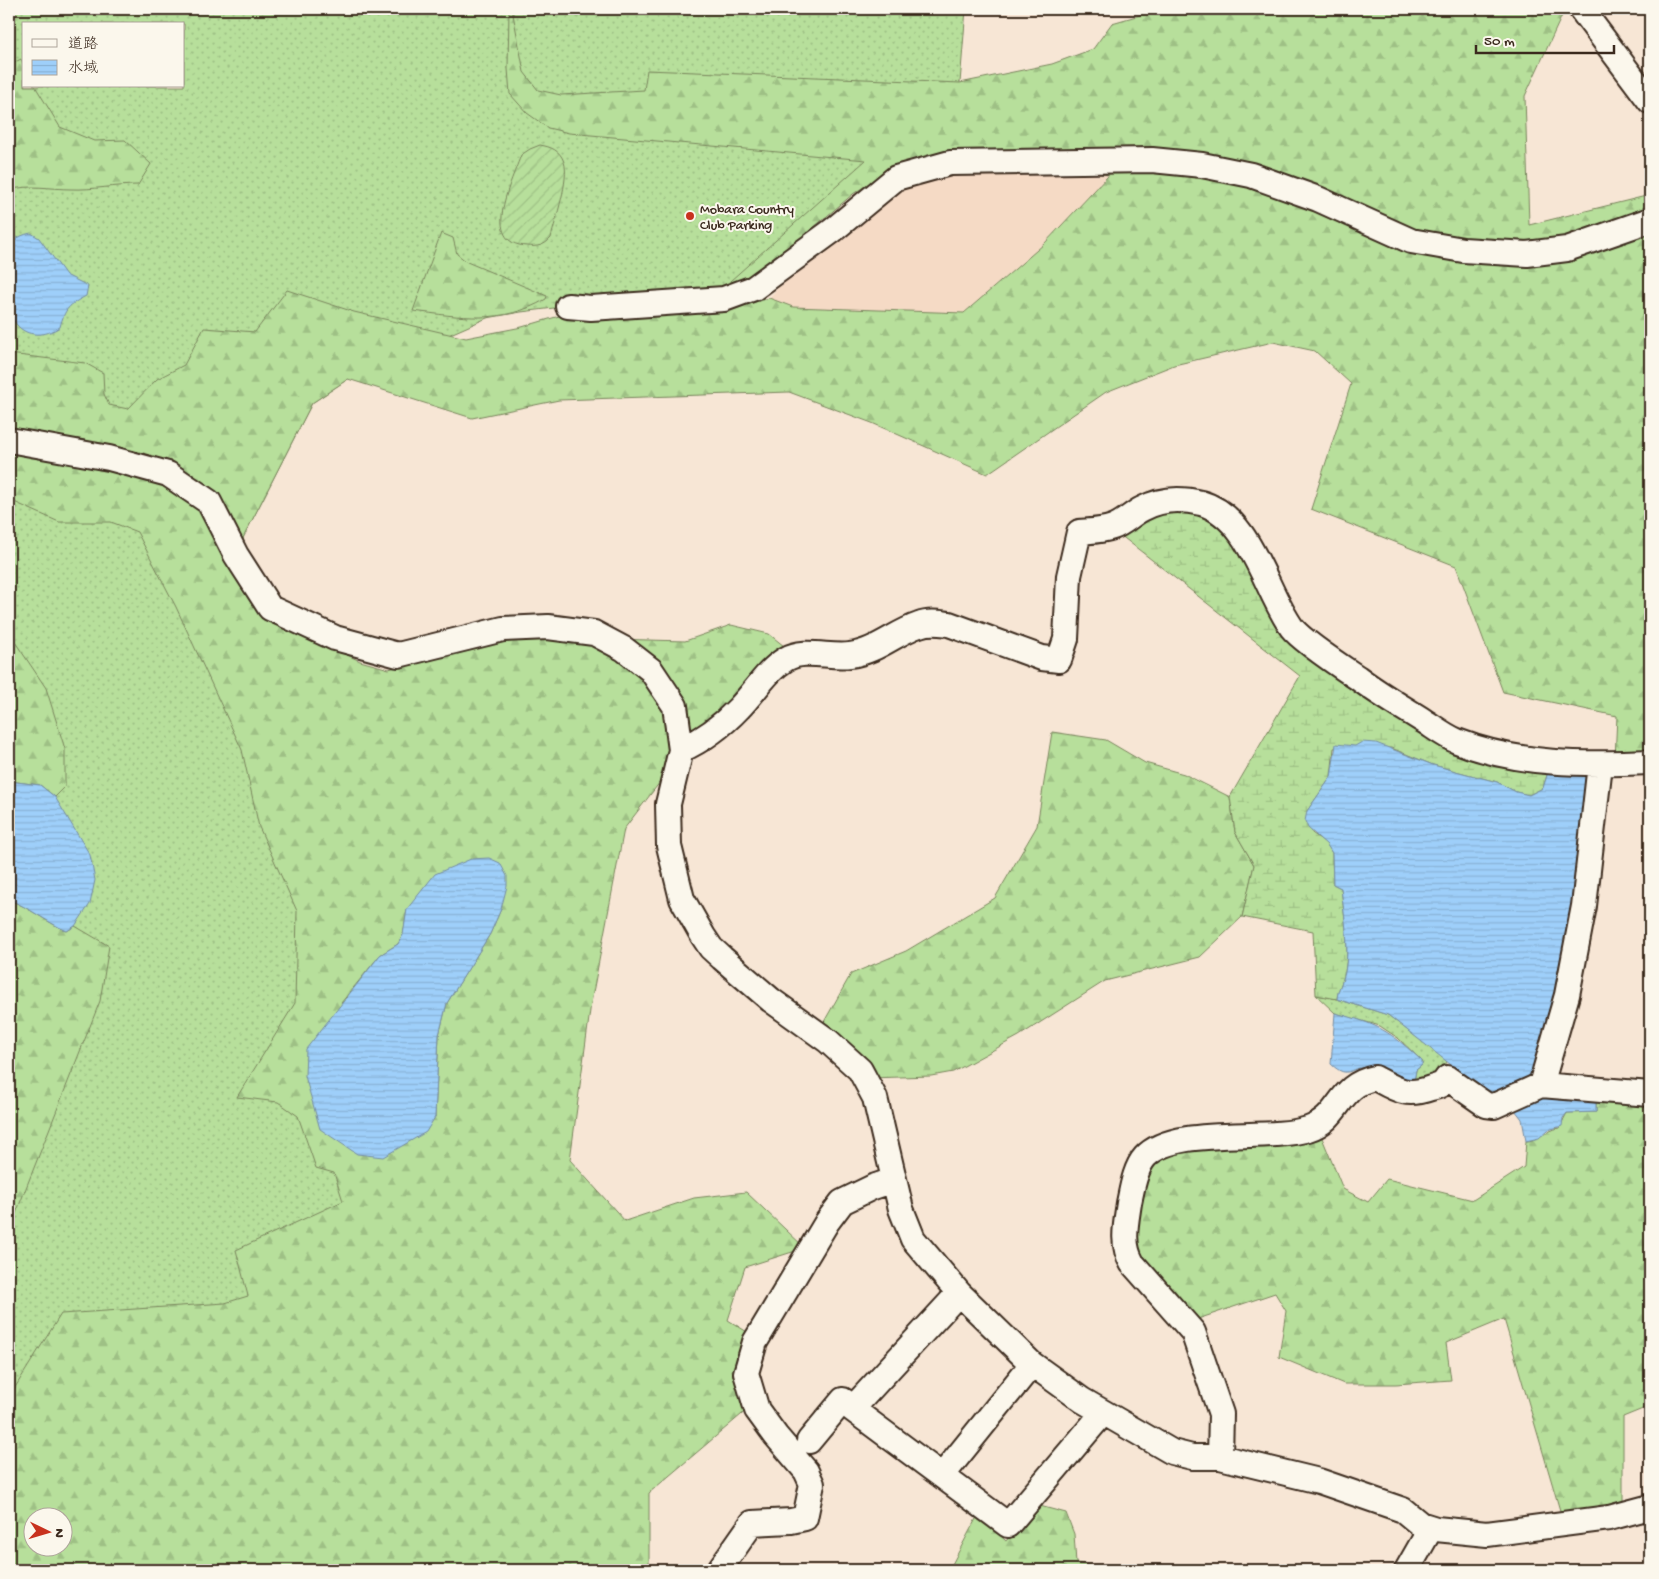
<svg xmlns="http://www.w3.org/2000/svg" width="1659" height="1579" viewBox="0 0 1659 1579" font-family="'Gochi Hand','Klee One',sans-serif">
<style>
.built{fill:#f5dac5}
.grass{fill:url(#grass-dots);stroke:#79845c;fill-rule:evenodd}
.forest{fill:url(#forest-firs);stroke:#79845c;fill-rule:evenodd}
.wetland{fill:url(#wetland-marsh);stroke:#79845c}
.garden{fill:url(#garden-furrows);stroke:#79845c}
.water{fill:url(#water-rules);stroke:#768da2}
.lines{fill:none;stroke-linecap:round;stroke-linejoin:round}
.minor-casing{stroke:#3b2a1e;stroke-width:28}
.minor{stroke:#fbf7ec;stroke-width:24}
.poi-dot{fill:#c8321e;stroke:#fbf7ec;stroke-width:2}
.labels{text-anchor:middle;stroke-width:4;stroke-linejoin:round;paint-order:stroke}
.poi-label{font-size:14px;fill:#3b2a1e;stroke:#fbf7ec;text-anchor:start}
</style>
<defs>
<pattern id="grass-dots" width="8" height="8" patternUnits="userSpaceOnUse" patternTransform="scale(1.25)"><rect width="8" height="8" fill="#b7df9b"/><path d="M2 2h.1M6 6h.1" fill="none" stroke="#9ec085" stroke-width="1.8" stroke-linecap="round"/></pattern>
<pattern id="forest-firs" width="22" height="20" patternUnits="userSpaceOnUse" patternTransform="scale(1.25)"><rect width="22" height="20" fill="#b7df9b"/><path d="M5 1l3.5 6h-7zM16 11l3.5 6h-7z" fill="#9ec085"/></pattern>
<pattern id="wetland-marsh" width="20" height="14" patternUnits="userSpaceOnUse" patternTransform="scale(1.25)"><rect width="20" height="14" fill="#b7df9b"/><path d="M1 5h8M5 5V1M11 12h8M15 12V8" fill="none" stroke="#9ec085"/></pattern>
<pattern id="garden-furrows" width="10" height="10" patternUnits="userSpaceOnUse" patternTransform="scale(1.25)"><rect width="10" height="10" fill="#b7df9b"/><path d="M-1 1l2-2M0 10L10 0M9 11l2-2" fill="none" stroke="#9ec085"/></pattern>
<pattern id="water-rules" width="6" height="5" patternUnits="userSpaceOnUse" patternTransform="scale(1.25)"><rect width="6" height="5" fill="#9ecffa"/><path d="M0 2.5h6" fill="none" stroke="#89b2d6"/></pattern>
</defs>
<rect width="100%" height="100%" fill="#f7e6d5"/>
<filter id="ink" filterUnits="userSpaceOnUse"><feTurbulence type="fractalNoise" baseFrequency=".02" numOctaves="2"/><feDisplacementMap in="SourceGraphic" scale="10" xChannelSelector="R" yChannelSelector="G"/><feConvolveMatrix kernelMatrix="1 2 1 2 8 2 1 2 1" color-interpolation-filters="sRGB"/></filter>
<g filter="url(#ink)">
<path class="built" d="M 1028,171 L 1110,174 L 1044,244 L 964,313 L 793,307 L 769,298 L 794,270 L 885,194 L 941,173 Z"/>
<path class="grass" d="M 9,9 L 966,9 L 960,83 L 728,287 L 521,312 L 487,318 L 348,379 L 312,403 L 243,538 L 260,613 L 444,1138 L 32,1516 L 9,1562 ZM 24,24 L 184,24 L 184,86 L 24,86 Z
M 1316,995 L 1337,999 L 1388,1015 L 1447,1061 L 1442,1073 L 1413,1087 L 1416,1070 L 1422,1065 L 1422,1061 L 1398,1038 L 1380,1026 L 1335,1013 Z"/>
<path class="forest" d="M 509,9 L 512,9 L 524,72 L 538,90 L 561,95 L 644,90 L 647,70 L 960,83 L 1052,64 L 1093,49 L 1112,23 L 1161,9 L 1565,9 L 1525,96 L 1529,225 L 1650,195 L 1650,757 L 1615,759 L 1617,716 L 1503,692 L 1456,566 L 1311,509 L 1351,384 L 1315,351 L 1273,342 L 1174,365 L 1106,392 L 987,474 L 872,423 L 789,392 L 559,400 L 472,418 L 348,379 L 312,403 L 243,538 L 260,613 L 360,661 L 389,669 L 503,636 L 685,641 L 731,625 L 769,634 L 789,650 L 693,739 L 624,829 L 591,1003 L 570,1160 L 625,1221 L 694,1198 L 746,1192 L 805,1248 L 745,1267 L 728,1320 L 752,1335 L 748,1409 L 649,1493 L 649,1570 L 9,1570 L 9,1397 L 61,1314 L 225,1303 L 248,1296 L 236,1250 L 343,1201 L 334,1173 L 316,1168 L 298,1116 L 278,1102 L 237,1097 L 295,1003 L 297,911 L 259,827 L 242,750 L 176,607 L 137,532 L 111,522 L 59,522 L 12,501 L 9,502 L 9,354 L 85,363 L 103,373 L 104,394 L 109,405 L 128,409 L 157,379 L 184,365 L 204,328 L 255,332 L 287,290 L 354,312 L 466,338 L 522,327 L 566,314 L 717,313 L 769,298 L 793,307 L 964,313 L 1044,244 L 1109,175 L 957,154 L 931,155 L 877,178 L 853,194 L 761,272 L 728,287 L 730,281 L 866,160 L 569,133 L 548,128 L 527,113 L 510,94 L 508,69 ZM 407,909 L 501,909 L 490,934 L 447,1003 L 439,1035 L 435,1117 L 341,1003 L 380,955 L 398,944 L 403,935 ZM 32,1516 L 62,1516 L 62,1546 L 32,1546 Z
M 21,59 L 24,65 L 24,86 L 35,86 L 60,127 L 94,141 L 125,140 L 151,164 L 138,185 C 116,185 92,190 71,189 C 50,189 30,184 9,190 L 9,65 Z
M 441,233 L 453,238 L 457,254 L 467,262 L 547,296 L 546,299 C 502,325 461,317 413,311 Z
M 9,633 L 46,688 L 65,749 L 65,787 L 55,797 L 40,785 L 9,781 Z
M 1052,732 L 1106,740 L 1145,763 L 1184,774 L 1230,797 L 1235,832 L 1254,865 L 1242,917 L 1200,957 L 1105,981 L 1019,1036 L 953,1072 L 931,1076 L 869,1078 L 820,1029 L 851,974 L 906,951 L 995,898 L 1037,826 Z
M 9,900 C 29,907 46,922 67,931 L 75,926 L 109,946 L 100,1001 L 9,1231 Z
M 1596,1095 L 1650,1100 L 1650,1406 L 1623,1417 L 1623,1510 L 1561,1514 L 1504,1319 L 1446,1343 L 1451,1380 L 1396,1384 L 1344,1384 L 1279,1357 L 1286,1311 L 1275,1293 L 1189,1322 L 1136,1260 L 1138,1185 L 1163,1149 L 1318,1128 L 1343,1189 L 1368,1202 L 1387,1179 L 1473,1200 L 1524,1167 L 1526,1141 C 1535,1142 1547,1130 1559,1128 L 1567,1113 L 1596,1112 Z
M 1036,1505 L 1066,1513 L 1074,1534 L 1076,1563 L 1117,1570 L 949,1570 L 978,1515 L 1006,1541 Z"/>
<path class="wetland" d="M 1167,504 L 1213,512 L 1277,610 L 1425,731 L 1549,769 L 1543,788 L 1529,795 L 1516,792 L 1497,782 L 1433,765 L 1391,748 L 1334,748 L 1331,777 L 1307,811 L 1312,833 L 1327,844 L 1332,853 L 1333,884 L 1341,888 C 1344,914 1350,946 1345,972 C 1343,982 1338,988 1337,999 L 1316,995 L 1313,931 L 1242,917 L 1254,865 L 1235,832 L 1230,797 L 1300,676 L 1115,531 Z"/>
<path class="garden" d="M 540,145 C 551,147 560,150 564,162 C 570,178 555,220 551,238 C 544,246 537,247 527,246 C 479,244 513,178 521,155 L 530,149 Z"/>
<path class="water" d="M 31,233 L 39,238 L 66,275 L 88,286 L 86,296 C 69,305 65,308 60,327 C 29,347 0,323 14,288 C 7,263 0,239 31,233 Z
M 1362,742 L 1376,743 L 1433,765 L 1497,782 L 1516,792 L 1529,795 L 1543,788 L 1549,769 L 1586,773 L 1576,896 L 1546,1028 L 1532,1071 L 1527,1078 L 1497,1095 L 1489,1095 L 1388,1015 L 1337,999 C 1338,988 1343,982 1345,972 C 1350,946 1344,915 1341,888 L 1333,884 L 1332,853 L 1327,845 L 1308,828 L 1305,821 L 1307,811 L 1331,777 L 1336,744 L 1355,746 Z
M 9,781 L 40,785 L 55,797 L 90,855 L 95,880 L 90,904 L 75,926 L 67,931 C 46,922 29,907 9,900 Z
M 489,858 L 500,863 L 507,876 L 507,886 L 501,909 L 490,934 L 447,1003 L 439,1035 L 435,1117 L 426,1132 L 383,1157 L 357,1154 L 320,1129 L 305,1076 L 306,1049 L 380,955 L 398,944 L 403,935 L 407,909 L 435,874 L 471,859 Z
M 1335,1013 C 1378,1024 1390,1031 1422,1061 L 1422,1065 L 1416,1070 L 1413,1087 C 1400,1081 1384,1070 1370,1068 C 1351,1064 1350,1082 1331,1064 Z
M 1543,1094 L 1596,1099 L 1596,1112 L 1567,1113 L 1563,1118 L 1562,1126 L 1548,1130 L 1539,1138 L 1526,1141 L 1522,1119 L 1512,1106 Z"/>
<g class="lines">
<defs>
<path id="minor" d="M 1581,9 L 1650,101
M 568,306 L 591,308 L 724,299 L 754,288 L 832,231 L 896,178 L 950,163 L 1152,160 L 1202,165 L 1251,175 L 1318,199 L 1411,241 L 1463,250 L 1527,254 L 1567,249 L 1650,220
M 9,440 L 109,458 L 168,474 L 209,502 L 236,555 L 270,608 L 335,638 L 398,655 L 503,629 L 548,627 L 594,633 L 624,649 L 651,670 L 675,706 L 681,750 L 668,804 L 669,846 L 682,899 L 703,936 L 711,948 L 722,958 L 771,1000 L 828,1041 L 860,1070 L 875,1098 L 901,1209 L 913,1239 L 959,1293 L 1032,1364 L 1082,1400 L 1172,1452 L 1192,1457 L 1220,1457 L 1319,1481 L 1403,1510 L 1420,1524 L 1436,1529 L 1487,1534 L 1609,1518 L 1650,1507
M 681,750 C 703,740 722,726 739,708 C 755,692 766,671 786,659 C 805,648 829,658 850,655 C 876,652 895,633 919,625 C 929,621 940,623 949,624 L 1042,658 L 1059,660 L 1066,639 L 1069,576 L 1079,532 C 1091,531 1102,531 1113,527 C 1124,523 1132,514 1142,509 C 1160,499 1181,498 1201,503 C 1251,517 1265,591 1292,628 C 1302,641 1343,668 1358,678 C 1379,694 1402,707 1424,721 C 1435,728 1445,736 1457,741 C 1518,765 1585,765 1650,762
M 1541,1085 L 1650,1094
M 959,1293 L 852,1409 L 1008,1525 L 1103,1413
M 809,1441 L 843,1400 L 852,1409
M 1220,1457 L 1221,1414 L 1193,1332 L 1132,1263 C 1121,1244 1126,1224 1129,1203 C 1132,1189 1135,1168 1145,1157 C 1174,1125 1266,1142 1308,1129 C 1341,1119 1337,1085 1375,1078 C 1397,1090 1406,1097 1431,1088 C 1439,1086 1443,1085 1447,1078 L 1486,1105 L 1494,1106 L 1541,1085 L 1567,995 L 1584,906 L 1600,764
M 950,1466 L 1032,1364
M 719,1570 L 752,1523 L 791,1521 L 805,1518 L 812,1484 L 806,1471 L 776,1436 L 757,1410 L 746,1373 L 755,1342 L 827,1222 L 842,1202 L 873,1187 L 894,1180
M 1407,1570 L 1431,1528"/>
</defs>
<use href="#minor" class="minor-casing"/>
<use href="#minor" class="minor"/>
</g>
</g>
<circle class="poi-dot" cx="690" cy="216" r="5"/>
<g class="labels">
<g class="poi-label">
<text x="700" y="213">Mobara Country<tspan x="700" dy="16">Club Parking</tspan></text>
</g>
</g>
<rect width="1659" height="1579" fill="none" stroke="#fbf7ec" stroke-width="30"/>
<rect x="15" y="15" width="1629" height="1549" fill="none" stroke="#3b2a1e" stroke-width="2" filter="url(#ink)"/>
<rect x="22" y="22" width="162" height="65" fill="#fbf7ec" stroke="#aea59a"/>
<rect x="32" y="39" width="25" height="8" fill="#fbf7ec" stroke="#aea59a"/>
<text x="68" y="48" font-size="15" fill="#3b2a1e">道路</text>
<rect x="32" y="60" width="25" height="15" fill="url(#water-rules)" stroke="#aea59a"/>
<text x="68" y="72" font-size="15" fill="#3b2a1e">水域</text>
<g transform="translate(48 1532) rotate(95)"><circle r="24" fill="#fbf7ec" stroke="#aea59a"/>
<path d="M0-4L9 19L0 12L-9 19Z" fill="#c8321e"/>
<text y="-8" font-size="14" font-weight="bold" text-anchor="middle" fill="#3b2a1e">N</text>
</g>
<path d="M1476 45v8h138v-8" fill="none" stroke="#3b2a1e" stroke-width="2.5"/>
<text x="1484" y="45" font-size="15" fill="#3b2a1e" stroke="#fbf7ec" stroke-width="4" paint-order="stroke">50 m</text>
</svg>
